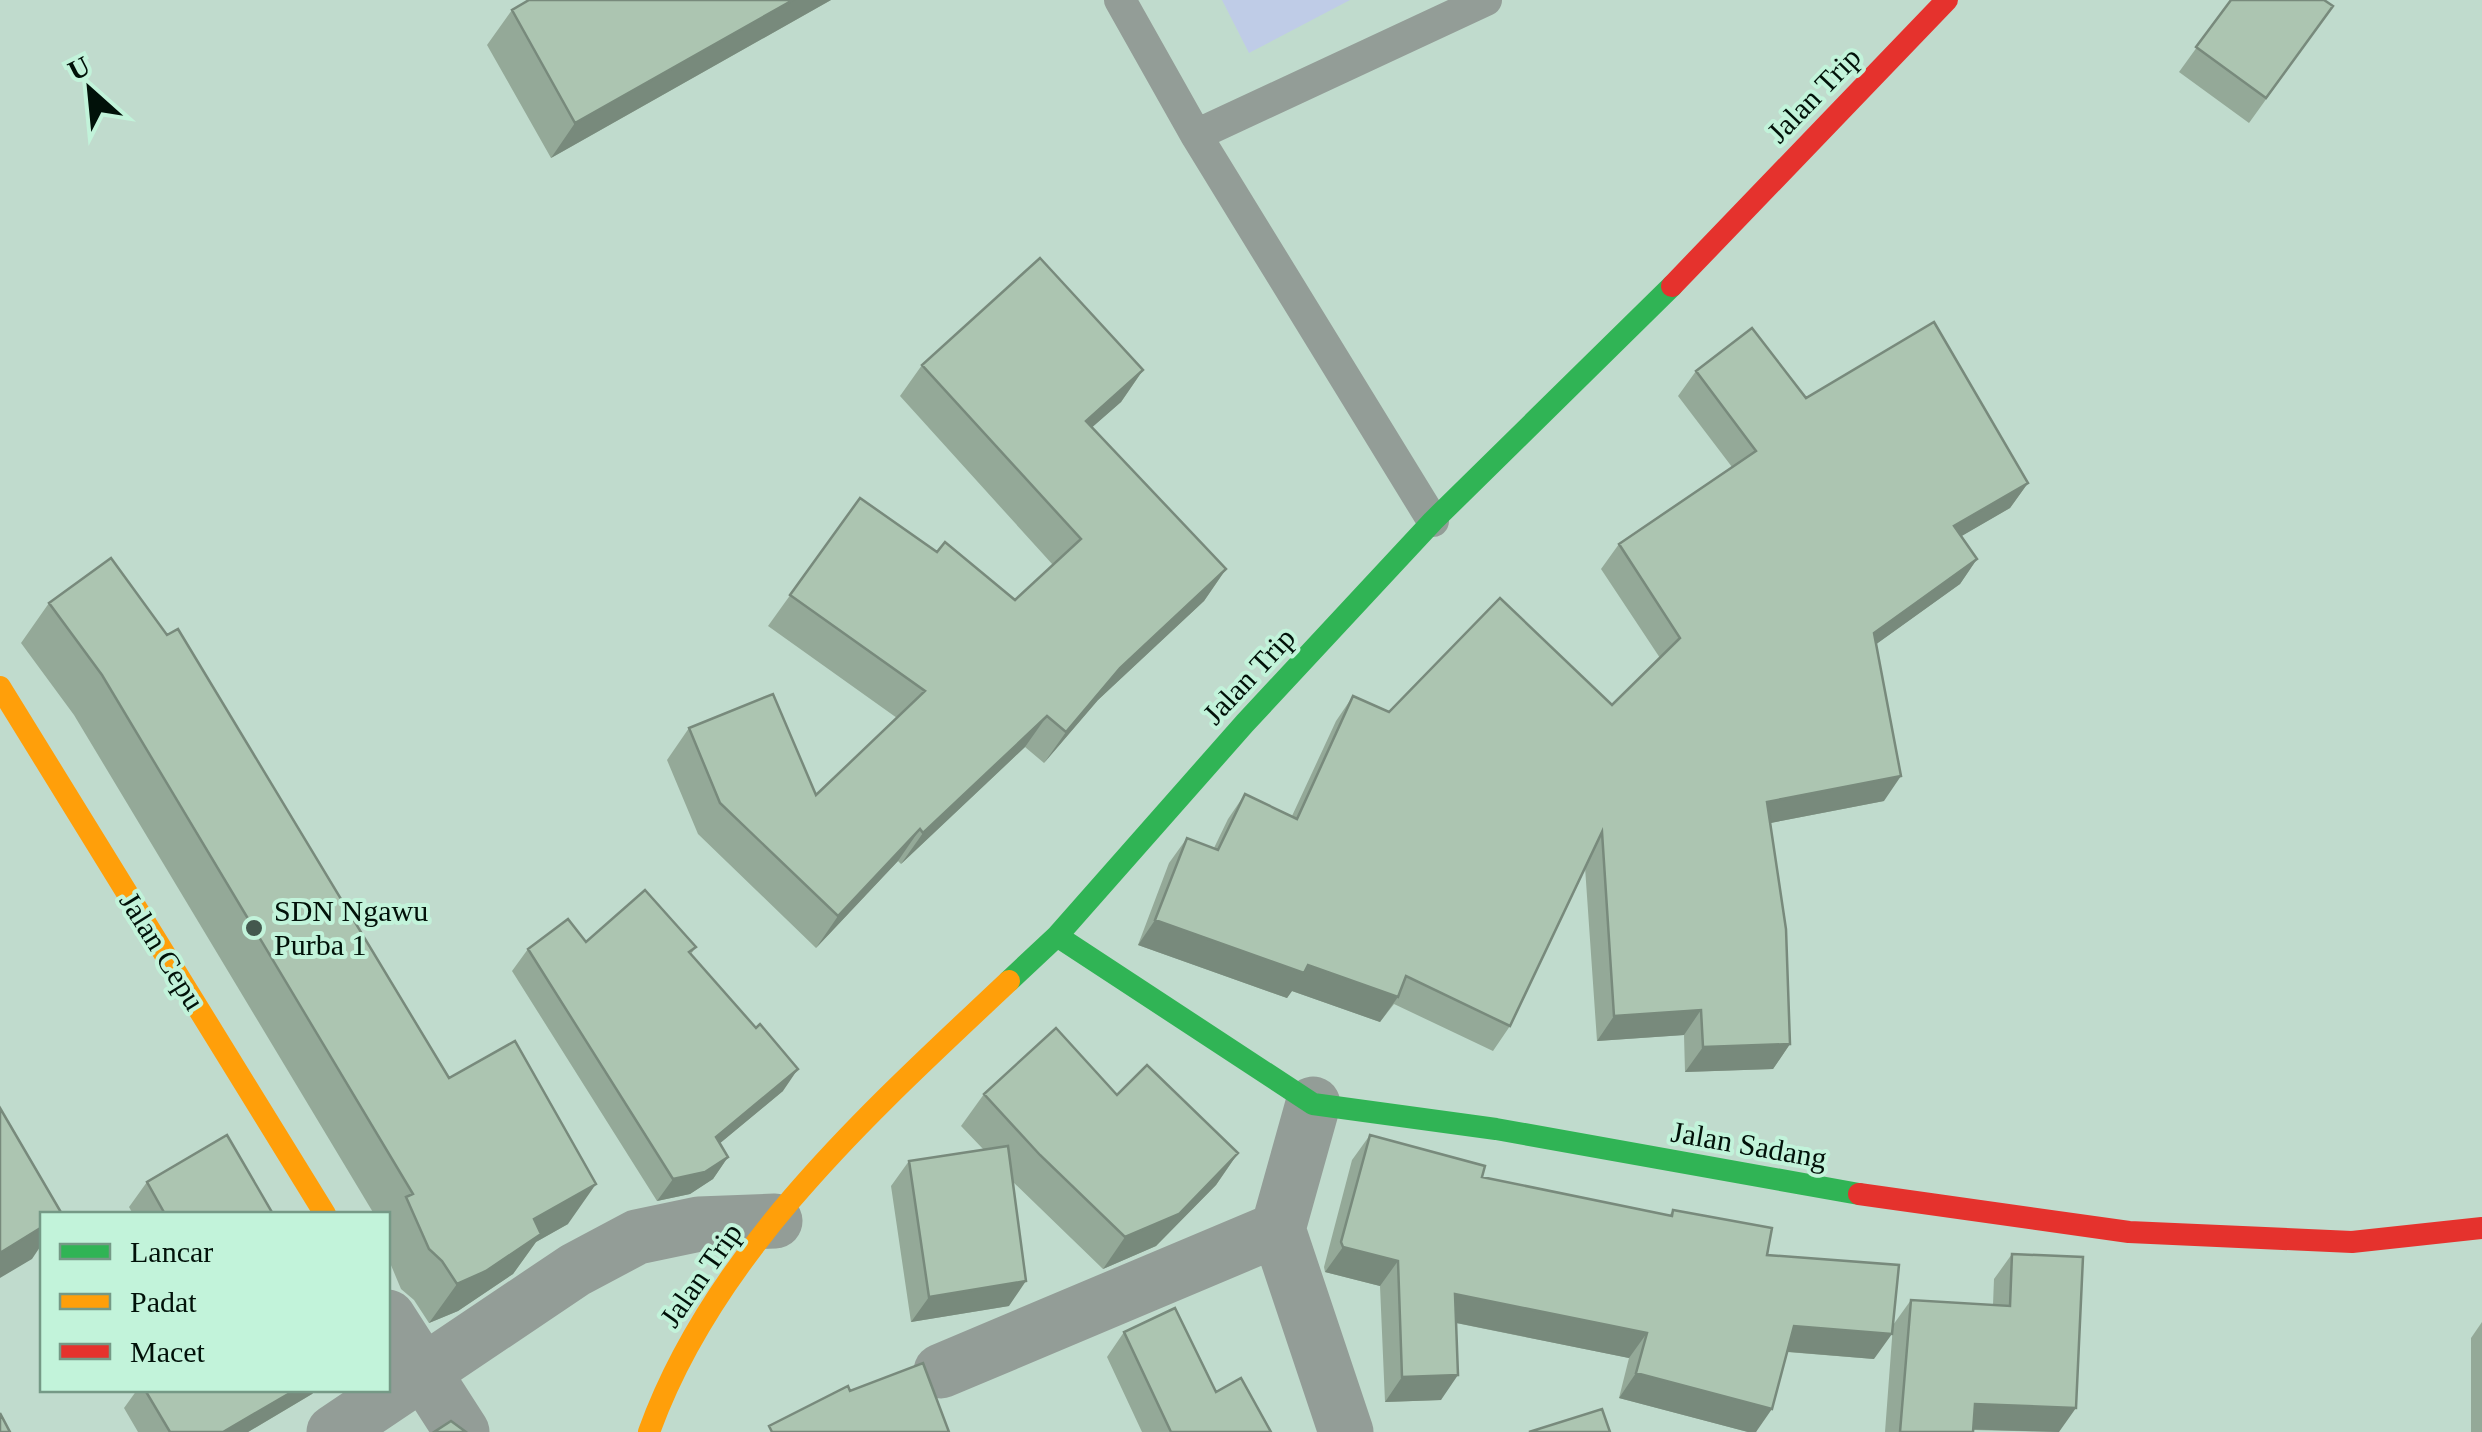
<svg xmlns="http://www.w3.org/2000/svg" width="2482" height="1432" viewBox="0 0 2482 1432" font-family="'Times New Roman',serif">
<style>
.green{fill:#bfcce7}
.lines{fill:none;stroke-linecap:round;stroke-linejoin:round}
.lane{stroke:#939d97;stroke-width:32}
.street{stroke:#939d97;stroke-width:55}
.fast{stroke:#30b455;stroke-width:22}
.slow{stroke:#ff9f0a;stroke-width:22}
.jam{stroke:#e5322d;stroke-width:22}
.wall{fill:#94a998}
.shaded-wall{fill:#788a7c}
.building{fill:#acc5b1;stroke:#788a7c;stroke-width:2.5}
.poi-dot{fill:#44584e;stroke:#c2f3da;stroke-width:4}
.labels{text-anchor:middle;stroke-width:8;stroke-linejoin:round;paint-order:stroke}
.street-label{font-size:30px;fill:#011109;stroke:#c2f3da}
.poi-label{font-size:30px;fill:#011109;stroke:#c2f3da;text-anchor:start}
</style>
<rect width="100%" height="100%" fill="#c0dbcd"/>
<path class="green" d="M 1222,0 L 1350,0 L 1249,53 Z"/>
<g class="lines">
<path class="lane" d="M 1120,0 L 1196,135 L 1433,521
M 1196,135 L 1486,0"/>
<path class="street" d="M 1313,1104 L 1278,1229 L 1346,1432
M 388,1317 L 462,1432
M 941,1371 L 1278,1229
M 334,1432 L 575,1270 L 637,1237 L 699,1224 L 775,1221"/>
<path class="fast" d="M 1057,936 L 1313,1104 L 1496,1129 L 1859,1194
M 1009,981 L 1057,936 L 1245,723 L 1433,521 L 1672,286"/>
<path class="slow" d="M 0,687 L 325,1214
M 649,1432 C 714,1251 872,1110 1009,981"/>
<path class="jam" d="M 1672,286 L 1947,0
M 1859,1194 L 2129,1232 L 2352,1242 L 2482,1228"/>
</g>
<path class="wall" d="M 529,0 L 831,0 L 551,158 L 487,45 L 512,10 Z
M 2231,0 L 2333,6 L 2249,123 L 2179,72 Z
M 922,365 L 1143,370 L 1121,402 L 1092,427 L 1226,569 L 1204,601 L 1098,700 L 1044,763 L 1025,747 L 901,864 L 898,861 L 816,948 L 698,834 L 667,760 L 689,728 L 816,795 L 897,718 L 768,626 L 860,498 L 937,552 L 1015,600 L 1053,565 L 900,396 Z
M 1696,371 L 1806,398 L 2028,483 L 2010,508 L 1961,536 L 1977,559 L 1960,584 L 1876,644 L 1884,801 L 1770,823 L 1790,1044 L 1773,1069 L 1685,1072 L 1684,1035 L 1597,1041 L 1585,867 L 1510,1026 L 1493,1051 L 1394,1004 L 1380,1022 L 1292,991 L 1287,998 L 1138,945 L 1169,863 L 1187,838 L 1214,848 L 1228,819 L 1245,794 L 1292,816 L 1336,721 L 1353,696 L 1389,712 L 1612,705 L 1660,658 L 1601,569 L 1619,544 L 1732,467 L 1678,396 Z
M 49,603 L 449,1078 L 568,1224 L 536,1242 L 513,1274 L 458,1311 L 429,1323 L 414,1300 L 401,1289 L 388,1258 L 388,1214 L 374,1214 L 74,715 L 21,643 Z
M 696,947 L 691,954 L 783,1091 L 720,1143 L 728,1157 L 713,1179 L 690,1194 L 657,1201 L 512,971 L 528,949 Z
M 984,1094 L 1117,1095 L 1238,1153 L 1216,1185 L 1156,1246 L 1103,1269 L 1012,1181 L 1009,1306 L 911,1322 L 891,1186 L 909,1161 L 984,1150 L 961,1126 Z
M 1370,1135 L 1482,1177 L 1669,1216 L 1673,1210 L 1767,1255 L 1874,1359 L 1787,1352 L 1756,1432 L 1748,1432 L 1619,1398 L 1629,1358 L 1456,1323 L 1441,1400 L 1385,1402 L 1380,1286 L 1325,1272 L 1324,1267 L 1352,1160 Z
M 147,1182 L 273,1214 L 133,1214 L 129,1207 Z
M 2012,1254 L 2059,1432 L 1973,1430 L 1973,1432 L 1885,1432 L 1893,1325 L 1911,1300 L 1993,1305 L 1994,1279 Z
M 2482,1322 L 2482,1432 L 2471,1432 L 2471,1338 Z
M 1124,1332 L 1216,1392 L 1271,1432 L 1142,1432 L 1107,1357 Z
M 137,1390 L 316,1390 L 312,1394 L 248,1432 L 138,1432 L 124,1408 Z"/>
<path class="shaded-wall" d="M 793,0 L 831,0 L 551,158 L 575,123 Z
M 1143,370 L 1121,402 L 1064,452 L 1086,421 Z
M 2028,483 L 2010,508 L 1936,551 L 1954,526 Z
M 1977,559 L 1960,584 L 1857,658 L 1874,633 Z
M 1226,569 L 1204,601 L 1098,700 L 1044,763 L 1066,732 L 1120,668 Z
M 1047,716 L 1025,747 L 901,864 L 923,833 Z
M 1901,776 L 1884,801 L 1750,827 L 1767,802 Z
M 920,829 L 898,861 L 816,948 L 838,916 Z
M 1155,920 L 1308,965 L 1398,997 L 1380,1022 L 1292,991 L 1287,998 L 1138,945 Z
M 1701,1010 L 1684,1035 L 1597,1041 L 1614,1016 Z
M 1790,1044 L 1773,1069 L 1685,1072 L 1703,1047 Z
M 798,1069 L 783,1091 L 701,1159 L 716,1137 Z
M 1238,1153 L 1216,1185 L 1156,1246 L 1103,1269 L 1125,1237 Z
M 728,1157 L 713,1179 L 690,1194 L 657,1201 L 673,1179 Z
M 596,1184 L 568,1224 L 536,1242 L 513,1274 L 458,1311 L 429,1323 L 457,1284 L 534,1219 Z
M 42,1227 L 42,1244 L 32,1259 L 0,1278 L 0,1253 Z
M 1343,1247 L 1398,1261 L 1380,1286 L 1325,1272 Z
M 1026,1281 L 1009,1306 L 911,1322 L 929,1297 Z
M 1455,1294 L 1647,1333 L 1629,1358 L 1437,1319 Z
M 1794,1326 L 1892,1334 L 1874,1359 L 1777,1351 Z
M 1636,1373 L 1772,1409 L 1756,1432 L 1748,1432 L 1619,1398 Z
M 1458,1375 L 1441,1400 L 1385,1402 L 1402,1377 Z
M 295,1390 L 316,1390 L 312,1394 L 248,1432 L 223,1432 Z
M 1975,1404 L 2076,1408 L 2059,1432 L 1958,1429 Z"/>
<path class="building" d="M 529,0 L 793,0 L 575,123 L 512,10 Z
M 2231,0 L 2324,0 L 2333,6 L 2266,98 L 2196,47 Z
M 1040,258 L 1143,370 L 1086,421 L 1226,569 L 1120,668 L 1066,732 L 1047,716 L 923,833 L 920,829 L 838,916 L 720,803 L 689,728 L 773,694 L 816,795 L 925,691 L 790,595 L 860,498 L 937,552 L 945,542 L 1015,600 L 1081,539 L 922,365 Z
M 1934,322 L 2028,483 L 1954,526 L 1977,559 L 1874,633 L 1901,776 L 1767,802 L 1786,929 L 1790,1044 L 1703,1047 L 1701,1010 L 1614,1016 L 1602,832 L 1510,1026 L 1406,976 L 1398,997 L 1308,965 L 1304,973 L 1155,920 L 1187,838 L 1218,850 L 1245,794 L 1297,819 L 1353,696 L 1389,712 L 1500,598 L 1612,705 L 1680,638 L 1619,544 L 1756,451 L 1696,371 L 1752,328 L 1806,398 Z
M 111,558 L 167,635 L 178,629 L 449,1078 L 515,1041 L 596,1184 L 534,1219 L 541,1234 L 486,1271 L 457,1284 L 442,1261 L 429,1249 L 406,1197 L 413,1194 L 102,675 L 49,603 Z
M 645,890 L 696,947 L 689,952 L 756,1028 L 760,1024 L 798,1069 L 716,1137 L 728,1157 L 705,1172 L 673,1179 L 528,949 L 568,919 L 586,942 Z
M 1056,1028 L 1117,1095 L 1147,1065 L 1238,1153 L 1179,1214 L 1125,1237 L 1040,1155 L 984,1094 Z
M 0,1108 L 62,1214 L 42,1214 L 42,1227 L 0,1253 Z
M 227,1135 L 273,1214 L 165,1214 L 147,1182 Z
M 1370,1135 L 1485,1166 L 1482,1177 L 1672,1216 L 1673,1210 L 1772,1228 L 1767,1255 L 1899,1265 L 1892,1334 L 1794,1326 L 1772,1409 L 1636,1373 L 1647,1333 L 1455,1294 L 1458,1375 L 1402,1377 L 1398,1261 L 1343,1247 L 1341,1242 Z
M 1008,1146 L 1026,1281 L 929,1297 L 909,1161 Z
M 2012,1254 L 2083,1257 L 2076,1408 L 1975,1404 L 1973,1432 L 1900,1432 L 1911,1300 L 2010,1306 Z
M 1175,1308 L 1216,1392 L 1241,1378 L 1271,1432 L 1171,1432 L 1124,1332 Z
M 923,1363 L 949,1432 L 772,1432 L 769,1426 L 848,1386 L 850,1391 Z
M 145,1390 L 295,1390 L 223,1432 L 170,1432 Z
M 1602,1409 L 1610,1432 L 1529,1432 Z
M 0,1413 L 10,1432 L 0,1432 Z
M 451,1421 L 466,1432 L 434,1432 Z"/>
<circle class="poi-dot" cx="254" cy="928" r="10"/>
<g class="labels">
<g class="street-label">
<text transform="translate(1814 95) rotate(-46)" y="10">Jalan Trip</text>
<text transform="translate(1249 676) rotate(-47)" y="10">Jalan Trip</text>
<text transform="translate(162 951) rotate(58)" y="10">Jalan Cepu</text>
<text transform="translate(1749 1145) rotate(10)" y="10">Jalan Sadang</text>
<text transform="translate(701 1275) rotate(-55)" y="10">Jalan Trip</text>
</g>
<g class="poi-label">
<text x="274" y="921">SDN Ngawu<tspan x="274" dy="34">Purba 1</tspan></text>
</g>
</g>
<rect x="40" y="1212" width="350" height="180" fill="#c2f3da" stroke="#759986" stroke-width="2.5"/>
<rect x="60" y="1244" width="50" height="15" fill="#30b455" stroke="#759986" stroke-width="2.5"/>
<text x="130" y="1262" font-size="30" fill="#011109">Lancar</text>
<rect x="60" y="1294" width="50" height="15" fill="#ff9f0a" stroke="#759986" stroke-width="2.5"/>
<text x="130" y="1312" font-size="30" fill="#011109">Padat</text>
<rect x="60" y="1344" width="50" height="15" fill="#e5322d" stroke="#759986" stroke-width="2.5"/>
<text x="130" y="1362" font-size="30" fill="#011109">Macet</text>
<g transform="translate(90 90) rotate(333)" stroke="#c2f3da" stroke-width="8" paint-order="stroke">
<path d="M0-8L18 38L0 25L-18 38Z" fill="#011109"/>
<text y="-15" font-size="28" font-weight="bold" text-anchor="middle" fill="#011109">U</text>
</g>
</svg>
